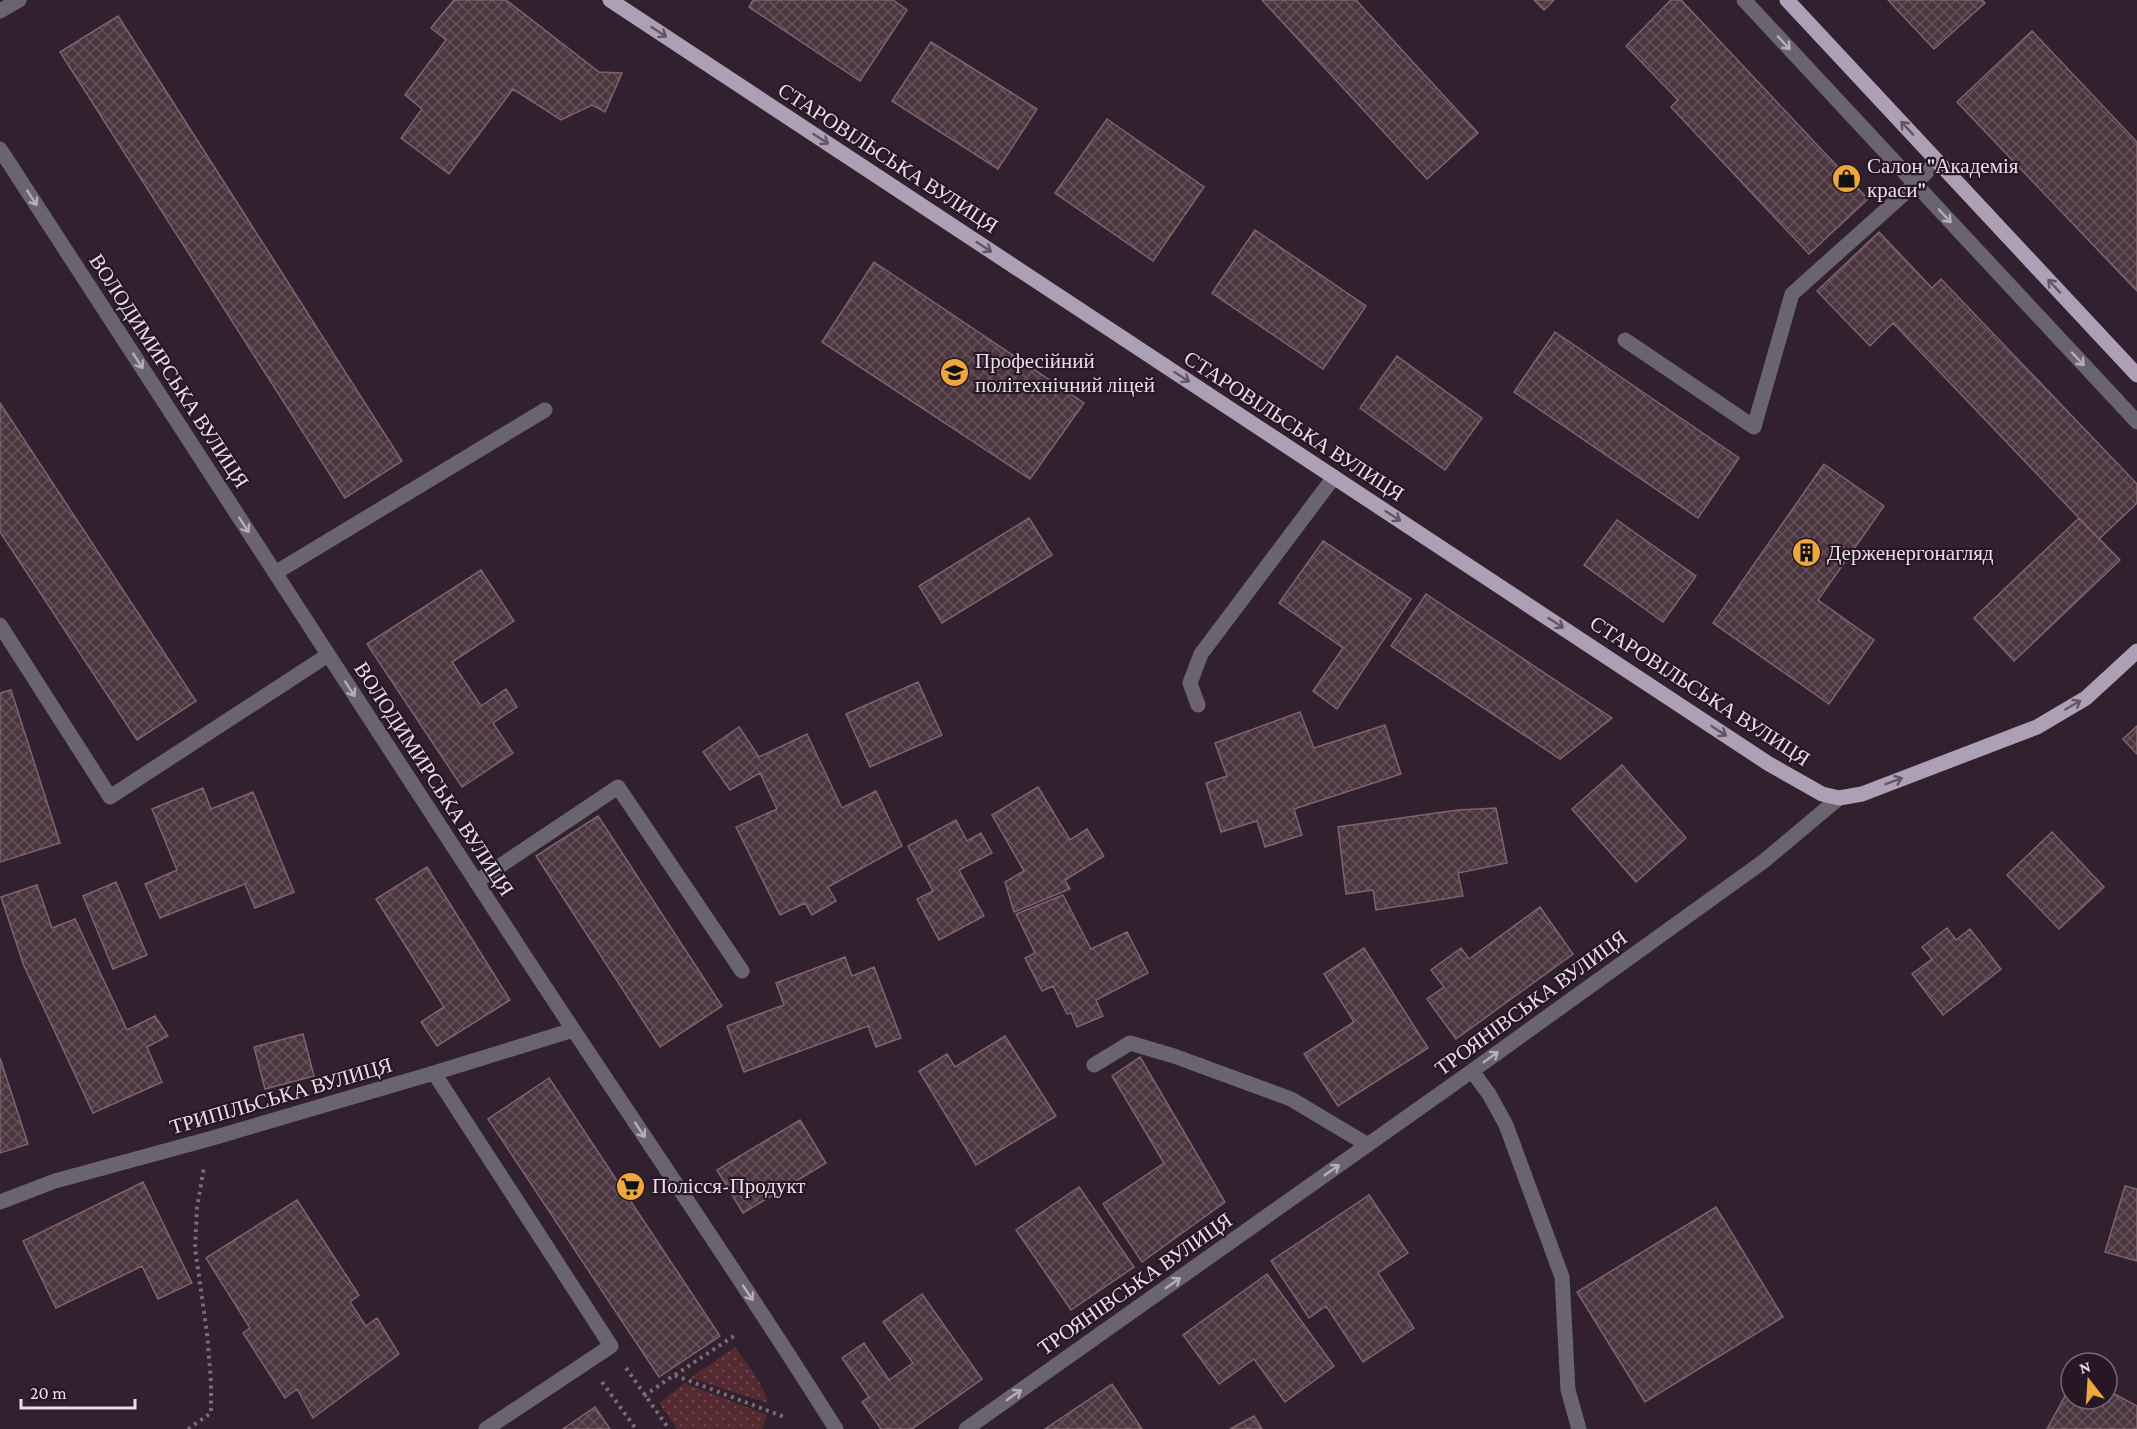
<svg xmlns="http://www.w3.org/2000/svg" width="2137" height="1429" viewBox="0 0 2137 1429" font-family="'Crimson Pro',serif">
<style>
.grass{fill:url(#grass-dots)}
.building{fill:url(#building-cross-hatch);stroke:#7d646e;stroke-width:1.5}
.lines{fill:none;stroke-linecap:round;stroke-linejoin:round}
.path{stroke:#796b77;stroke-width:4;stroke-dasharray:3 4.5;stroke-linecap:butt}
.minor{stroke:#69646d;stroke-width:15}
.major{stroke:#aca1b4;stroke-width:15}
.oneway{stroke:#635565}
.oneway2{stroke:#b6adb6}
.labels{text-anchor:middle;stroke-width:4.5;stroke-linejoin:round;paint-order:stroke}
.street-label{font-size:21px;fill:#e9dee7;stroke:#271724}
.poi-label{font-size:21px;fill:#e9dee7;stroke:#271724;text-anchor:start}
</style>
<defs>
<pattern id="grass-dots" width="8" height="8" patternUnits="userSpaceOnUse" patternTransform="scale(1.5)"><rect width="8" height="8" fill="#54292f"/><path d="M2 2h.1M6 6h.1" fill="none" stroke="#6d484d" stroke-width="1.8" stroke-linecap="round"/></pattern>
<pattern id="building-cross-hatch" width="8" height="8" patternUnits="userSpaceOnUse" patternTransform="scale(1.5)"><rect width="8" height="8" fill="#4b353e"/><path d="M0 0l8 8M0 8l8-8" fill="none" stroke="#65525a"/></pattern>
</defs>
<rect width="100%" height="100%" fill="#31202e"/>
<path class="grass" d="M 735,1347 C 743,1359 768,1389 767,1403 L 690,1378 Z
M 685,1383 L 767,1415 L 762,1429 L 677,1429 L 659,1403 Z"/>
<path class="building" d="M 454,0 L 506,0 L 599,72 L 622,73 L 605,112 L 592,105 L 561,120 L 513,89 L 449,174 L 401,138 L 422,109 L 405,95 L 446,40 L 431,28 Z
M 753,0 L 893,0 L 907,10 L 860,81 L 749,7 Z
M 1262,0 L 1356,0 L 1478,133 L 1427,179 Z
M 1534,0 L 1554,0 L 1544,10 Z
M 1671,0 L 1681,0 L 1868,199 L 1809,254 L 1671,107 L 1678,100 L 1626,46 Z
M 1888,0 L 1982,0 L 1985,3 L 1934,49 Z
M 118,16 L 402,461 L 345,498 L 60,52 Z
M 2032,31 L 2137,142 L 2137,291 L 1957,102 Z
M 931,42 L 1037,109 L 998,169 L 892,101 Z
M 1107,119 L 1204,187 L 1153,261 L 1055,193 Z
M 1255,230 L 1366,306 L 1323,369 L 1212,293 Z
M 1879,232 L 1932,288 L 1941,279 L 2137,484 L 2137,503 L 2099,539 L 1893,323 L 1870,346 L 1817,291 Z
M 874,262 L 1084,403 L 1030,479 L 822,342 Z
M 1555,332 L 1739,458 L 1698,518 L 1514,392 Z
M 1397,356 L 1482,418 L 1445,470 L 1360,408 Z
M 0,403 L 196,701 L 137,740 L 0,532 Z
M 1824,464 L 1884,506 L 1818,600 L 1874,640 L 1829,704 L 1713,623 Z
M 1029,518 L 1052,555 L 942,623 L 919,586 Z
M 2079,518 L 2120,560 L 2014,661 L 1974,618 Z
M 1617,520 L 1696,576 L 1663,622 L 1584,565 Z
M 1323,541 L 1411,599 L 1337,709 L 1313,691 L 1343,648 L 1279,603 Z
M 481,570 L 514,621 L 452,662 L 481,706 L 506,689 L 517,707 L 493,723 L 513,753 L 462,787 L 367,644 Z
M 1426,594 L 1612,718 L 1560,759 L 1391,646 Z
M 918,682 L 942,735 L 870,767 L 846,714 Z
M 11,690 L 60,843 L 0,862 L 0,693 Z
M 1300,712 L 1314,748 L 1385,725 L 1401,774 L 1294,809 L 1302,835 L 1265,847 L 1257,821 L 1221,832 L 1206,783 L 1227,776 L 1215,743 Z
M 2137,726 L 2137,754 L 2123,739 Z
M 739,727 L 759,757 L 807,734 L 842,808 L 876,791 L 902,846 L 828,887 L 836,901 L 812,915 L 805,903 L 780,915 L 736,827 L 777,809 L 760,773 L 730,790 L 703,752 Z
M 1622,765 L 1686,838 L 1636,882 L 1572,809 Z
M 1038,787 L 1070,840 L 1087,829 L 1104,856 L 1065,880 L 1070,889 L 1014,912 L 1005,882 L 1024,871 L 992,815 Z
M 203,788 L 211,809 L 253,792 L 294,892 L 255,908 L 245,884 L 160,918 L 145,884 L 177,870 L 152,809 Z
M 1496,808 L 1507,863 L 1458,873 L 1463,896 L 1376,910 L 1373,890 L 1346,894 L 1338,827 L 1458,810 Z
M 598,816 L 722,1006 L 660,1047 L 536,856 Z
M 956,820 L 967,841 L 981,833 L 992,853 L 959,870 L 984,916 L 939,940 L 917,899 L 933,891 L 908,846 Z
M 2052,832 L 2104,887 L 2059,929 L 2007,875 Z
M 427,867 L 510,1000 L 437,1046 L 421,1022 L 444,1007 L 376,899 Z
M 116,882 L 147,955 L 113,969 L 83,896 Z
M 37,885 L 52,928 L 75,919 L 127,1030 L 155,1016 L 168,1036 L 147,1047 L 162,1082 L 93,1113 L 24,966 L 1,897 Z
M 1063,895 L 1091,949 L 1127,932 L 1148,973 L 1096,1000 L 1103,1016 L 1077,1027 L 1071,1013 L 1067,1014 L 1053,986 L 1042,991 L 1025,958 L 1035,953 L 1016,914 Z
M 1540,907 L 1573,954 L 1456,1039 L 1427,999 L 1444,987 L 1431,970 L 1461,948 L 1469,959 Z
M 1947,928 L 1956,940 L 1970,929 L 2001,969 L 1943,1015 L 1912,974 L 1932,959 L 1922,947 Z
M 1364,948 L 1428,1048 L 1338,1106 L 1304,1054 L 1354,1022 L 1324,974 Z
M 845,957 L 852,976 L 874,967 L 901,1038 L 876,1047 L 868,1026 L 744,1072 L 727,1026 L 784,1005 L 776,983 Z
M 303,1034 L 314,1076 L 265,1089 L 254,1047 Z
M 1005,1036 L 1056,1116 L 976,1165 L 919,1071 L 947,1054 L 955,1067 Z
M 1140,1057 L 1225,1202 L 1142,1262 L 1103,1204 L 1164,1163 L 1112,1076 Z
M 0,1058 L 28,1144 L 0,1153 Z
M 549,1078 L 720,1336 L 659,1377 L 488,1119 Z
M 800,1120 L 826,1163 L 743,1213 L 717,1170 Z
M 143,1182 L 192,1283 L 158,1299 L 142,1266 L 56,1308 L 23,1241 Z
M 2125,1186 L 2137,1189 L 2137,1261 L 2105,1252 Z
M 1079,1187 L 1134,1267 L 1071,1310 L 1016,1230 Z
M 1369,1195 L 1408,1253 L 1378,1273 L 1414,1328 L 1363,1362 L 1326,1306 L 1309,1318 L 1271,1261 Z
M 297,1200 L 359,1295 L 350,1302 L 366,1326 L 377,1318 L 399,1354 L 313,1418 L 297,1389 L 285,1398 L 243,1333 L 250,1328 L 206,1258 Z
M 1716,1207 L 1783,1317 L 1645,1402 L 1577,1292 Z
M 1267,1274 L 1334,1366 L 1285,1402 L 1254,1359 L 1219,1384 L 1183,1335 Z
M 922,1294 L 982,1379 L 912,1429 L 881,1429 L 862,1402 L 869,1397 L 842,1358 L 864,1343 L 889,1380 L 913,1363 L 883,1322 Z
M 1112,1384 L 1142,1429 L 1045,1429 Z
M 2071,1385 L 2071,1399 L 2107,1399 L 2107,1390 L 2137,1406 L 2137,1429 L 2047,1429 Z
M 595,1407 L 610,1429 L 563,1429 Z
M 1254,1416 L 1262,1429 L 1230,1429 Z"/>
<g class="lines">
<path class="path" d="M 626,1368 L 669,1429
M 675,1375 L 737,1334
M 602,1382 L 636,1429
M 644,1396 L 674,1375 L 787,1418
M 188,1429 L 211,1413 L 211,1382 L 207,1333 L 195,1248 L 197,1208 L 204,1167"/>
<path class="minor" d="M 1744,0 L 2137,422
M 0,11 L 19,0
M 0,149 C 176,419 351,691 528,961 C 630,1117 737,1271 836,1429
M 1625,340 L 1754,427 L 1792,294 L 1915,184 L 1937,161
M 275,573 L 545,410
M 0,625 L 110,797 L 328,655
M 1198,705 L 1190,683 L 1201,654 L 1334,477
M 476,882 L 618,787 L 742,971
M 1094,1065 L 1130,1043 L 1174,1056 L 1291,1099 L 1368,1145
M 1472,1071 L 1489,1094 L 1506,1125 L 1562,1277 L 1568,1390 L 1579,1429
M 434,1073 L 611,1346 L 486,1429
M 0,1202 L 55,1181 L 209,1139 L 434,1073 L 573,1030
M 966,1429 L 1472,1071 L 1764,861 L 1839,798"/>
<path class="major" d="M 610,0 L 1769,764 L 1822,794 L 1839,798 L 1862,794 L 2037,727 L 2086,698 L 2137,651
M 1787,0 L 2137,375"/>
</g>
<defs><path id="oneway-shaft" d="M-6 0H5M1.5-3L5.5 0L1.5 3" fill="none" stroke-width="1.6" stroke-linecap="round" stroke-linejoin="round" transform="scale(1.5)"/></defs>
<g class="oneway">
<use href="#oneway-shaft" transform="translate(659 32) rotate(33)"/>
<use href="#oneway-shaft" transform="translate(1907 128) rotate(-133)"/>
<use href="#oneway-shaft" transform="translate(821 139) rotate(33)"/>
<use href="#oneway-shaft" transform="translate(984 247) rotate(33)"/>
<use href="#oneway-shaft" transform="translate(2054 286) rotate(-133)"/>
<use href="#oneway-shaft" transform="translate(1182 377) rotate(33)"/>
<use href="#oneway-shaft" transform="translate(1393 516) rotate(33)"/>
<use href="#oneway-shaft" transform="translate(1556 623) rotate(33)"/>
<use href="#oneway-shaft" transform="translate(2073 705) rotate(-30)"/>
<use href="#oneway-shaft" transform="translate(1719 731) rotate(33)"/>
<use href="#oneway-shaft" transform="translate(1894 781) rotate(-21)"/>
</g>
<g class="oneway2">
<use href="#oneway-shaft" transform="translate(1784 43) rotate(47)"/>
<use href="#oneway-shaft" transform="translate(32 198) rotate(57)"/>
<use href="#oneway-shaft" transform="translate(1945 216) rotate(47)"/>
<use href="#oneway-shaft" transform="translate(2078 359) rotate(47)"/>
<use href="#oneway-shaft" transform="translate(138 361) rotate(57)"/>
<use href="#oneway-shaft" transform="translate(244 525) rotate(57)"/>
<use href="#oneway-shaft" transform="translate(350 689) rotate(57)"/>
<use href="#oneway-shaft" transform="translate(1491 1057) rotate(-36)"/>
<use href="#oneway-shaft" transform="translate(640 1130) rotate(56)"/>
<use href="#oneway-shaft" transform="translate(1332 1170) rotate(-35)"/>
<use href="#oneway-shaft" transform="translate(1173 1283) rotate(-35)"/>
<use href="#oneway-shaft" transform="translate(748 1293) rotate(56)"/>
<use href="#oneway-shaft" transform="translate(1014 1395) rotate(-35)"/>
</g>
<defs>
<symbol id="shop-disc" viewBox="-11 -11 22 22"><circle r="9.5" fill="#eea73c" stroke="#271724"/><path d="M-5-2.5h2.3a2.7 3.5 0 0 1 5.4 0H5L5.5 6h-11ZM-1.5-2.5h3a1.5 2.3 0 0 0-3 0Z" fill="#111"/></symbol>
<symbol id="university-disc" viewBox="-11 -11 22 22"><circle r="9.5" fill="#eea73c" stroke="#271724"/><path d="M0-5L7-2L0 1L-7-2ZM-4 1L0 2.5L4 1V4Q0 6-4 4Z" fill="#111"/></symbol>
<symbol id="building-disc" viewBox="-11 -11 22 22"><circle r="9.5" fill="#eea73c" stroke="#271724"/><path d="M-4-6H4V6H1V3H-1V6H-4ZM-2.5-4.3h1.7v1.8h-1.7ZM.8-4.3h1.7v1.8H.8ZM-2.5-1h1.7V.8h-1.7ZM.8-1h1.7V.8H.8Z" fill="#111"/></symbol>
<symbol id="supermarket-disc" viewBox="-11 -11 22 22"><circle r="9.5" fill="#eea73c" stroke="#271724"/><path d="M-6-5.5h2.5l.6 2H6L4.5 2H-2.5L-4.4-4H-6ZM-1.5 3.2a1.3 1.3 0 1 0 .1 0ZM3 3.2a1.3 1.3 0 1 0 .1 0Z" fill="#111"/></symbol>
</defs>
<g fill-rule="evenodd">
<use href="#shop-disc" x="1830" y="162" width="33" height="33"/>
<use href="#university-disc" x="938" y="356" width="33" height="33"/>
<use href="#building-disc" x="1790" y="536" width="33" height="33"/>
<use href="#supermarket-disc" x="614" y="1170" width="33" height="33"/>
</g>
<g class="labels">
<g class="street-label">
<text transform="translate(888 158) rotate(33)" y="7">СТАРОВІЛЬСЬКА ВУЛИЦЯ</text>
<text transform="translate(169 371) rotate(57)" y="7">ВОЛОДИМИРСЬКА ВУЛИЦЯ</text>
<text transform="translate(1294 426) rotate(33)" y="7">СТАРОВІЛЬСЬКА ВУЛИЦЯ</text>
<text transform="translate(1700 691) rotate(33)" y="7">СТАРОВІЛЬСЬКА ВУЛИЦЯ</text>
<text transform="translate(434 779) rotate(57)" y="7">ВОЛОДИМИРСЬКА ВУЛИЦЯ</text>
<text transform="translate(1531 1003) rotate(-36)" y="7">ТРОЯНІВСЬКА ВУЛИЦЯ</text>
<text transform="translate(281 1096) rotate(-16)" y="7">ТРИПІЛЬСЬКА ВУЛИЦЯ</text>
<text transform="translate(1135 1284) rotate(-35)" y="7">ТРОЯНІВСЬКА ВУЛИЦЯ</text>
</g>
<g class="poi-label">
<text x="1867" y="173">Салон "Академія<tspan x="1867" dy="24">краси"</tspan></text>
<text x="975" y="368">Професійний<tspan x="975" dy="24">політехнічний ліцей</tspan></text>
<text x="1827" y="560">Держенергонагляд</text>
<text x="652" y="1193">Полісся-Продукт</text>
</g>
</g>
<g transform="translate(2089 1381) rotate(343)"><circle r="28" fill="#271724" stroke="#756772" stroke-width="1.5"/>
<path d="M0-4.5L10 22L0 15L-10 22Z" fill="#eea73c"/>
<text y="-9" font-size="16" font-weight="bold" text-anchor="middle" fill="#e9dee7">N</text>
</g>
<path d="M21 1399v9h114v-9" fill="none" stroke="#e9dee7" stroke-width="3"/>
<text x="30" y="1399" font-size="18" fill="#e9dee7" stroke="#271724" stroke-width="4.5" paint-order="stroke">20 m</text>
</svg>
